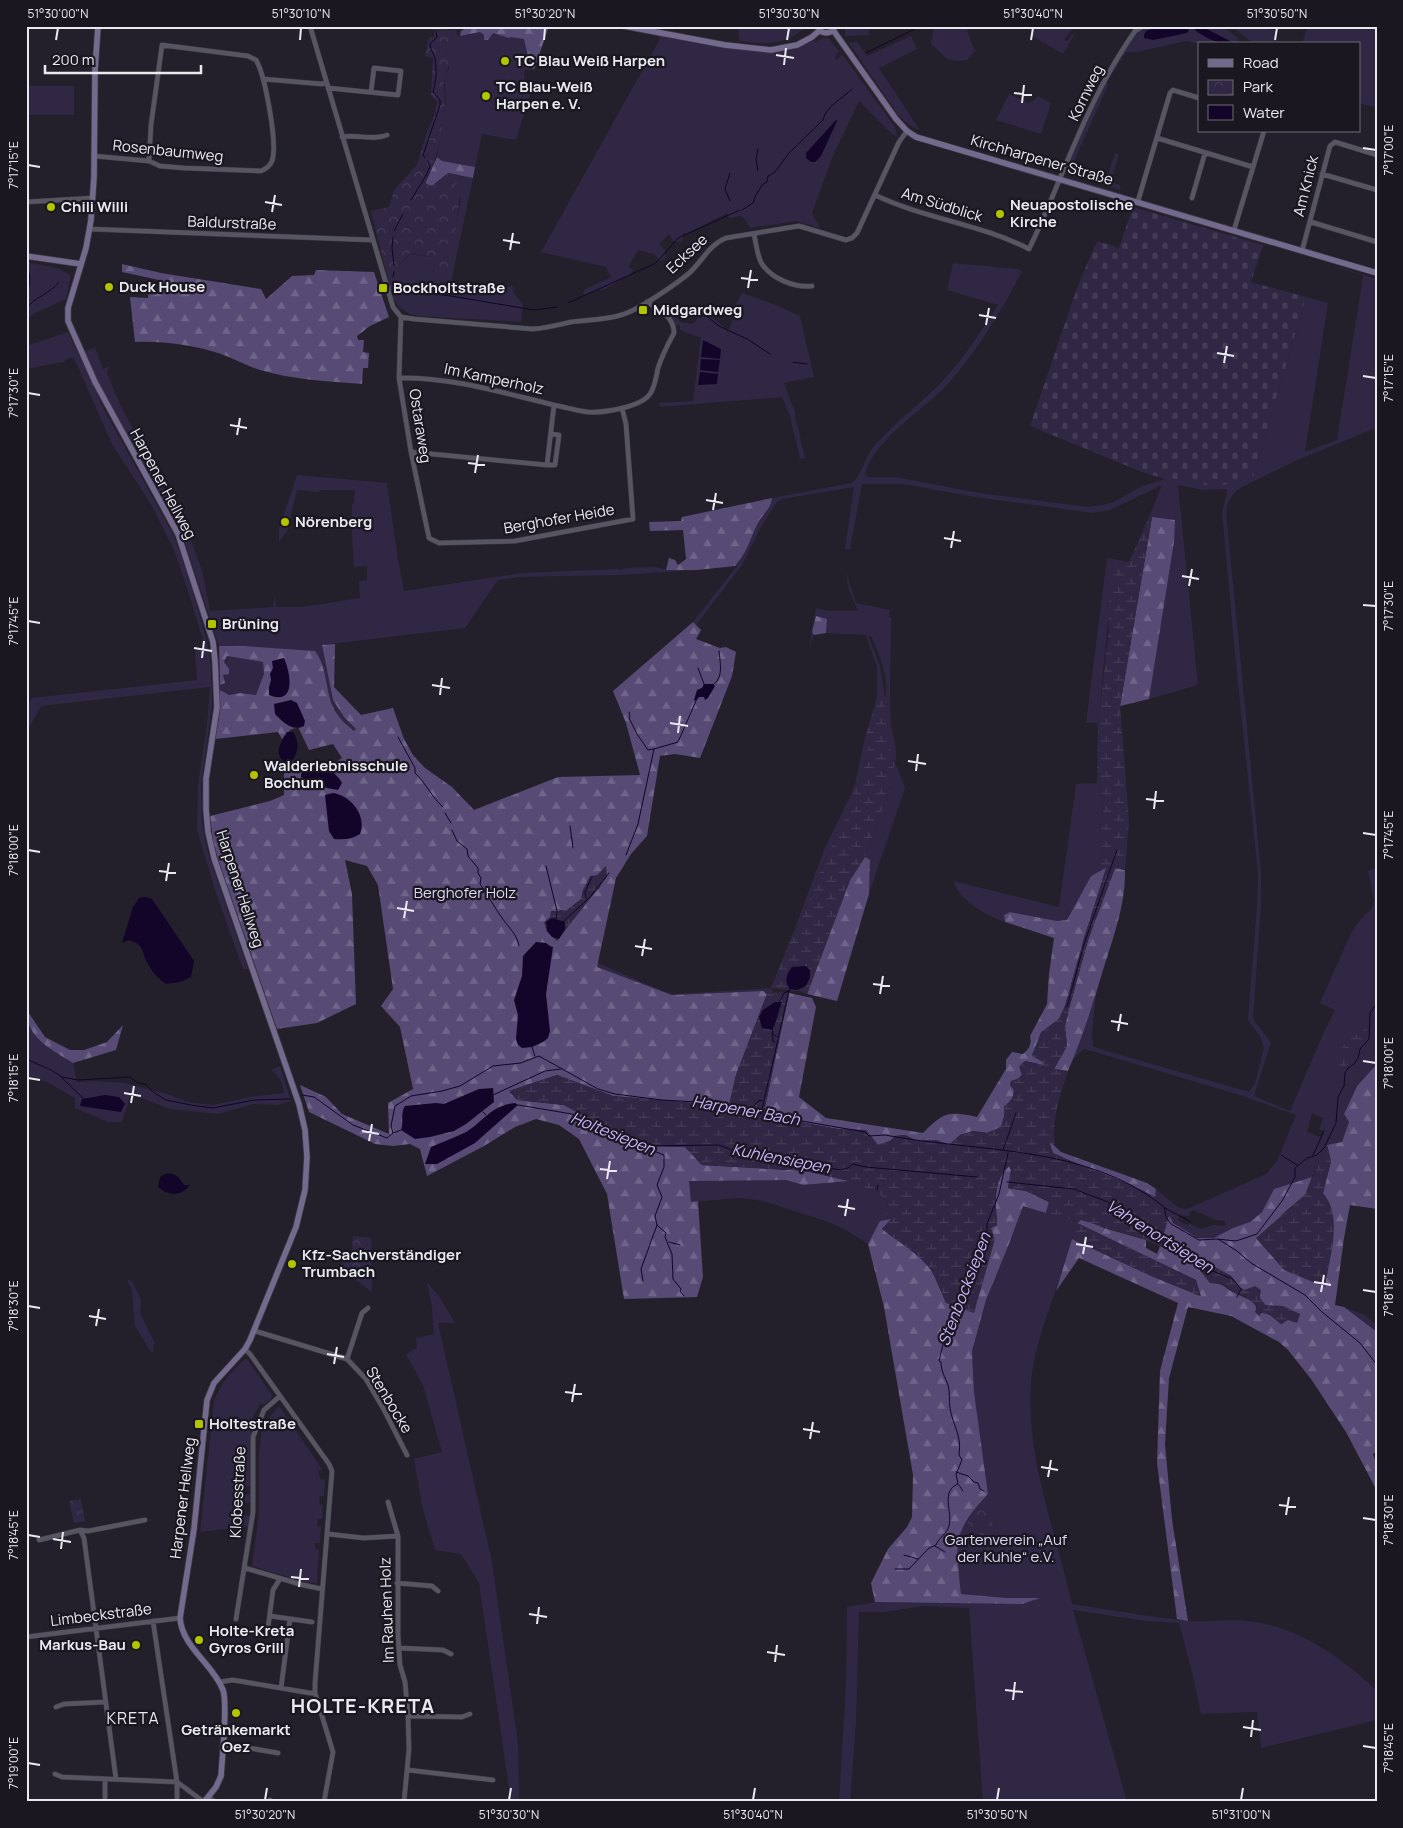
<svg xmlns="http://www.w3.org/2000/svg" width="1403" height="1828" viewBox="0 0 1403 1828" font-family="Manrope,sans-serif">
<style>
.green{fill:#302744;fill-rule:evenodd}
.forest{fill:url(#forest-firs);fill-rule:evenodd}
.wetland{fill:url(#wetland-marsh)}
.cemetery{fill:url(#cemetery-stones)}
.park{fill:url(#park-crowns)}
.water{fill:#130529}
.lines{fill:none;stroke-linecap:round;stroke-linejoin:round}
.stream{stroke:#130529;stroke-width:1}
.street-casing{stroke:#3d3b44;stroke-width:5.5}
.secondary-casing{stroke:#3d3b44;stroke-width:7}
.street{stroke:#585562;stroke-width:4.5}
.secondary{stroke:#746a8d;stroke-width:5.5}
.ticks{fill:none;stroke:#eae9f0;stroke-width:2}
.poi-dot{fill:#b1c500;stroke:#1a1721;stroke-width:2}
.labels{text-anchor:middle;stroke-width:4.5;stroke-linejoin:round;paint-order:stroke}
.poi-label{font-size:15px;font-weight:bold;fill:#eae9f0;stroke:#1a1721;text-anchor:start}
.street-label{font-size:15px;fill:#eae9f0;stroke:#1a1721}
.park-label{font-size:15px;fill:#ded7f4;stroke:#1a1721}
.water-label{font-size:16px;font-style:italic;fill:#c7b3fa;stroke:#1a1721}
.neighbourhood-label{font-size:16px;letter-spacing:1px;fill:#eae9f0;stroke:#1a1721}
.district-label{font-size:20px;font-weight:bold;letter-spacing:1px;fill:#eae9f0;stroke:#1a1721}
.neatline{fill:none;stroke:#eae9f0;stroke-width:2}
.ticks-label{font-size:12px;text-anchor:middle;fill:#eae9f0}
</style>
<defs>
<pattern id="forest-firs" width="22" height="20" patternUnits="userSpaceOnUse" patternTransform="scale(1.25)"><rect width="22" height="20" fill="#574a75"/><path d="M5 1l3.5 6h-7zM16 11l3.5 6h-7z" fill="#6f6489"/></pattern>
<pattern id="wetland-marsh" width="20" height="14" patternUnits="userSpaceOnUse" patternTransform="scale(1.25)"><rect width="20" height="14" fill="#302744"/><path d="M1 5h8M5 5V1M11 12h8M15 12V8" fill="none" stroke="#443c56"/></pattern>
<pattern id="cemetery-stones" width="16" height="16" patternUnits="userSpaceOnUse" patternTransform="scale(1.25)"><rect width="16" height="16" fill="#302744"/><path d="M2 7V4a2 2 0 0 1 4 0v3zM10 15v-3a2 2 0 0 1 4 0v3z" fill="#443c56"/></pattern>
<pattern id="park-crowns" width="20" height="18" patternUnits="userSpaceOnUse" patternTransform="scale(1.25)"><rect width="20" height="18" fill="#302744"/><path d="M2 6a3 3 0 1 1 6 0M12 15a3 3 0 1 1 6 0" fill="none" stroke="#443c56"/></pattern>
</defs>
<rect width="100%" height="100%" fill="#23202b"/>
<path class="green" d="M 612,26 L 767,52 L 792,50 L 815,40 L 816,42 L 822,38 L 828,38 L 839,51 L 835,57 L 837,60 L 842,54 L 895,127 L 897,136 L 899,137 L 892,134 L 859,101 L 832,158 L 812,213 L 820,228 L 796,221 L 750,228 L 745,219 L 741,216 L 729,218 L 727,213 L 688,233 L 683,234 L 682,242 L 673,241 L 669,234 L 659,244 L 665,250 L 665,259 L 660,261 L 654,254 L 638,250 L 629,266 L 633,271 L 630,274 L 605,289 L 594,291 L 584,295 L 583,292 C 589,285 602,283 611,277 L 606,267 L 541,252 L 660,39 L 660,36 Z
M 737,26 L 806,26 C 788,45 765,45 740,41 Z
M 845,26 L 868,26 L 869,35 L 845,36 Z
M 934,26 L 971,26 L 967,31 L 975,51 L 967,60 C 945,63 946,57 931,44 Z
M 1035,26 L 1074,26 L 1064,40 L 1067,41 L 1077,30 L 1063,54 L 1032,36 Z
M 1148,26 L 1222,26 L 1238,38 L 1238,44 L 1199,44 L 1186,41 L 1137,52 L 1126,52 L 1107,82 L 1108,85 L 1070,170 L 1106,181 L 1115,153 L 1119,155 L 1111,181 L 1121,186 L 1120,190 L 1067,172 L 1065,169 L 1106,81 L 1136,33 Z
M 1231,26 L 1268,26 L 1268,29 L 1277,31 L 1275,44 L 1254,44 Z
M 1309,26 L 1377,26 L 1377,108 L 1359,103 L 1359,44 L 1302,44 L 1306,31 Z
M 456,29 L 457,35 L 460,36 L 480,32 L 484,35 L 493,33 L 524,39 L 528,57 L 534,70 L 524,70 L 525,87 L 530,95 L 516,140 L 482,134 L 475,167 L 442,161 L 437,157 L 446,101 L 444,76 L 449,69 L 446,54 L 453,30 Z
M 911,36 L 917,49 L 879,68 L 919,129 L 918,130 L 908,124 L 898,115 L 849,43 L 857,42 L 867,56 Z
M 26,86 L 74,86 L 74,115 L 26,115 Z
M 1009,94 L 1028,103 L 1033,101 L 1038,96 L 1051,103 L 1041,134 L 996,120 Z
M 459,175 L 473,178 L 451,282 L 484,288 L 513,286 L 514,293 L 523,305 L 521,322 L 419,316 L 410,314 L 399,307 L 392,296 L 395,270 L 411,253 L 411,254 L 439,258 L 437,273 L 449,251 L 450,238 L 456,228 L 461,199 L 454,189 Z
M 26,262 L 58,268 L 70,275 L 70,280 L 66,299 L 33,314 L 26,321 Z
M 953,263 L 1017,269 L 1022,271 C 1003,309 973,358 944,388 C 918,414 875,439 865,474 L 867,477 L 896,477 L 979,493 L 1088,507 L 1102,505 L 1114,502 L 1142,486 L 1165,479 L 1253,477 L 1306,297 L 1328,303 L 1305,452 L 1337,440 L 1363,277 L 1362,275 L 1335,267 L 1335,266 L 1377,279 L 1377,444 L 1376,432 L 1373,429 L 1295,461 L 1240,488 C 1231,495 1228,501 1226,512 L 1261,872 L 1261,906 L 1253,1017 L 1255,1022 L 1271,1042 L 1254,1096 L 1290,1111 L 1323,1034 L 1335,1010 L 1320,1003 L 1351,933 L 1361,919 L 1372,908 L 1374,901 L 1368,871 L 1377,867 L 1377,1061 L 1375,1065 L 1357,1086 L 1344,1113 L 1349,1122 L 1342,1142 L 1327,1146 L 1312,1177 L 1274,1189 L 1262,1212 L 1252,1221 L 1214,1238 L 1197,1238 L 1188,1233 L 1172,1223 L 1169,1215 L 1149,1202 L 1155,1197 L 1156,1189 L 1179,1208 L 1187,1209 L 1266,1174 L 1277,1161 L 1296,1115 L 1240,1095 L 1095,1052 L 1084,1049 L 1073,1059 L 1096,994 L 1092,1034 L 1093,1046 L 1100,1049 L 1249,1092 L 1255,1083 L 1264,1048 L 1260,1036 L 1248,1020 L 1257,906 L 1258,873 L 1237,674 L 1222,512 L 1227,493 L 1226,489 L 1203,490 L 1178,485 L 1198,685 L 1149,699 L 1174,542 L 1152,517 L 1149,517 L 1162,485 L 1110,510 L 1093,513 L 969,496 L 903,484 L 862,484 L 850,549 L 845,549 L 854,487 L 782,499 L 777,502 L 762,525 L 742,565 L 696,625 L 693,622 L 737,566 L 735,566 C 749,550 750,538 759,521 C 764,513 772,507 772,498 L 852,483 C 862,476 864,457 875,445 C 895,423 918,405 939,385 C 962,361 980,333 998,305 L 947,290 ZM 1312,1113 L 1323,1118 L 1319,1129 L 1324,1131 L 1321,1137 L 1307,1132 ZM 1193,1210 L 1216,1220 L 1225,1221 L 1225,1226 L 1214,1225 L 1200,1229 L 1191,1224 L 1185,1225 L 1178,1220 L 1180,1215 L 1189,1216 L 1189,1213 Z
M 742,293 L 776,305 L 800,316 L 814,377 L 784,383 L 795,412 L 795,416 L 805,458 L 800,459 L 790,416 L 782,397 L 660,407 L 659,403 L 693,401 L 701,338 L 680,330 L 680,326 L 673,324 L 672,318 L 664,312 L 669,310 L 681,322 L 693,324 L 701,314 C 714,317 720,322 728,332 L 734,317 L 730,315 Z
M 68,332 L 106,413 L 174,536 L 186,569 L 207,641 L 211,666 L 212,704 L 201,785 L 202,822 L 207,850 L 248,969 L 243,969 L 216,893 L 197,830 L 198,786 L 207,724 L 210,687 L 41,706 L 26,733 L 26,709 L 32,698 L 197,680 L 195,652 L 205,647 L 190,597 L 174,550 L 151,504 L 112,444 L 74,358 L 69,358 L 63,362 L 26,369 L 26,346 Z
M 95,348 L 103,369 L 109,366 L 107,373 L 118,400 L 192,543 L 202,570 L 210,611 L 273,607 L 275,596 L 276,607 L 302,607 L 360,598 L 359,581 L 367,580 L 367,566 L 354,567 L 352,536 L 352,505 L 354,502 L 355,490 L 321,490 L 318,492 L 297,490 L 287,531 L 279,542 L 279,529 L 297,475 L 387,483 L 398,559 L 404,591 L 522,573 L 617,569 L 623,570 L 623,568 L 656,567 L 666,570 L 697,570 L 619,575 L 520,577 L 498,580 L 465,628 L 322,645 L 333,700 L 344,717 L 356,729 L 354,731 L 338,716 L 333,707 L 315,651 L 245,646 L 219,646 L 180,528 L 142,464 L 103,393 L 85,351 Z
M 1107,558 L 1114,564 L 1098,723 L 1086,723 Z
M 846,572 L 856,603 L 890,610 L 889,617 L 891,618 C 891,653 889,689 891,724 C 892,734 899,754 895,762 L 905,788 L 869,894 L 870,860 L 865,857 L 884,805 L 895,762 L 890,747 L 884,700 L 877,697 L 877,667 L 866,635 L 826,633 L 827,619 L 812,632 L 814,635 L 809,647 L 816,608 L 829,611 L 858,611 L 849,590 ZM 868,635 L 871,636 C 878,651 891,681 885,698 L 880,666 Z
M 227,656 L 263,662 L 264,674 L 257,695 L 240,693 L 229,695 L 220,690 L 220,685 L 225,683 L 223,675 Z
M 871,737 L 858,787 L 855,784 L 865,738 Z
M 1097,783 L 1101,787 L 1104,803 L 1100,833 L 1103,852 L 1099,871 L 1091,876 L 1067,920 L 1057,921 L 1010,912 L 1004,915 L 1005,922 C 984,914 962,903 953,881 L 1059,907 L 1076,784 Z
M 852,792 L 856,795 L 852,805 L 828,853 L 799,925 L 794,931 L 824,850 Z
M 598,963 L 662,991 L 673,994 L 771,988 L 773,992 L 767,994 L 763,991 L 672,995 L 597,967 Z
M 26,1020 L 40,1041 L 73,1063 L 77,1082 L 95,1081 L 125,1083 L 167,1094 L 187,1102 L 213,1105 L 250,1097 L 284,1093 C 283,1083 279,1076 271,1070 L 280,1066 L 291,1101 L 277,1105 L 253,1104 L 218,1114 L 170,1109 L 131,1094 L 122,1122 L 108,1122 L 75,1108 L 75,1098 L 47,1082 L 26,1075 Z
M 716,1180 L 786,1180 L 803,1185 L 849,1181 L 879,1193 L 886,1199 L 888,1208 L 868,1244 L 846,1230 L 826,1221 L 763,1201 L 741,1198 L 691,1202 L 689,1181 Z
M 1023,1205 L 1064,1217 L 1077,1223 C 1070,1246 1063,1269 1055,1292 C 1045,1322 1033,1352 1031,1384 C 1025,1455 1057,1536 1072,1604 C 1111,1610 1150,1617 1190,1621 C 1209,1622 1228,1619 1247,1621 C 1296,1625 1343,1658 1377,1691 L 1377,1720 L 1261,1748 L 1257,1712 L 1201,1714 L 1193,1676 L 1179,1623 L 1146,1621 L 1073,1610 L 1127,1802 L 983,1802 L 969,1608 L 923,1606 L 884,1612 L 859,1612 L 856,1721 L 850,1802 L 839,1802 L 846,1684 L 847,1607 L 875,1602 L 1003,1604 L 1038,1598 L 1007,1598 L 961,1594 C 956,1544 951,1533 988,1494 L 974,1392 L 972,1351 L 986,1300 L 1009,1244 Z
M 127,1279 L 132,1281 L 141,1300 L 140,1313 L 155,1344 L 153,1347 L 154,1351 L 151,1352 L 135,1326 L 132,1291 Z
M 427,1282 L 439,1296 L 455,1323 L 438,1323 L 492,1562 L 518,1743 L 519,1802 L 511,1802 L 479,1583 L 461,1554 L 435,1550 L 422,1506 L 414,1459 L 442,1452 L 423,1385 L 406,1354 L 417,1348 L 416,1338 L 434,1334 L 432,1308 Z
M 1344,1307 L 1365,1315 L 1377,1325 L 1377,1332 Z
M 245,1359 L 247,1359 L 271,1394 L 272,1398 L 265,1404 L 260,1404 L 251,1421 L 254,1423 L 250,1441 L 250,1486 L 239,1487 L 239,1495 L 250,1494 L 251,1502 L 242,1503 L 242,1515 L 250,1516 L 250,1526 L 200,1532 L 214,1402 C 221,1382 230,1373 245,1359 Z
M 279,1406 L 322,1469 L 318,1471 L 321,1480 L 325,1479 L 324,1496 L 320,1496 L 319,1504 L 323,1505 L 322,1519 L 318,1519 L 317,1526 L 321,1527 L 320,1543 L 315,1543 L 315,1549 L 319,1550 L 317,1583 L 305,1582 L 252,1566 L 259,1513 L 259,1455 L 262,1427 Z"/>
<path class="forest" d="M 469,26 L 549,26 L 534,70 L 528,57 L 524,39 L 511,37 L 509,38 L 493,33 L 488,40 L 484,40 L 484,35 L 480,32 L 460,36 L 461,31 Z
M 437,157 L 442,161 L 475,167 L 473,178 L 448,173 L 432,186 L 425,184 Z
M 122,264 L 161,273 L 261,289 L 266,299 L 292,276 L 314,275 L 316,270 L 374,272 L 389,317 L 370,326 L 357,336 L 358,340 L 364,340 L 363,352 L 369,353 L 368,368 L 363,368 L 362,384 C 328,381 293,380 260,370 C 247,366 235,359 221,354 C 193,345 164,341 135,342 L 130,297 L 148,298 L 148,294 L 157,290 L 159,280 L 122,272 Z
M 772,498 C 772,507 764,513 759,521 C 750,538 749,550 735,566 L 697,570 L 666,570 L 669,558 L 675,560 L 678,565 L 686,559 L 683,530 L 650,531 L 649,522 L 681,521 L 682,517 Z
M 1152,517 L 1175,520 L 1174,542 L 1149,699 L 1120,706 Z
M 816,616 L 827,619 L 826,633 L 814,635 L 812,632 Z
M 693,622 L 701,630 L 696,639 L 720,648 L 726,647 L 736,652 L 732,676 L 700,758 L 675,754 L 660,756 L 647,836 L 631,854 L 616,878 L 597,967 L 672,995 L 763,991 L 767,994 L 736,1075 L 729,1108 L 716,1105 L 613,1096 L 557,1075 L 509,1091 L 517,1100 L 564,1105 L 579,1113 L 650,1146 L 685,1147 L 702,1165 L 806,1171 L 849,1181 L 803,1185 L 786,1180 L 689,1181 L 691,1202 L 698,1201 L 703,1277 L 697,1297 L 624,1299 L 607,1194 L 579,1139 L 559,1125 L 536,1119 L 515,1127 L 484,1146 L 427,1176 L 420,1149 L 410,1144 L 393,1146 L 375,1144 L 309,1112 L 300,1085 L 326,1097 L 342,1114 L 389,1134 L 388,1103 L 413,1089 L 400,1027 L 381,1006 L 393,989 L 378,885 L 367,866 L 345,860 L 352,894 L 356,1004 L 317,1023 L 277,1029 L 220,865 L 213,841 L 210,816 L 270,801 L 284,795 L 284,760 L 295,761 L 309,779 L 342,758 L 333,744 L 309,750 L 298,727 L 290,730 L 282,739 L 278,732 L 215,739 L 219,718 L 220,690 L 229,695 L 240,693 L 256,695 L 264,674 L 263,662 L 227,656 L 224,662 L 229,669 L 229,674 L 223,675 L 225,683 L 220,685 L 219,646 L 245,646 L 315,651 C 329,669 324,695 337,714 C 341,720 348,726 354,731 L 356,729 L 344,717 L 333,700 L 322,645 L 335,644 L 334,687 L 361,715 L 393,708 L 404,739 L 413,755 L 425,768 L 452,787 L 474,810 L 558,777 L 640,775 L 626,723 L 613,691 ZM 606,866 L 600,887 L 582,907 L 549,933 L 544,923 L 560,910 L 566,911 L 581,899 L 583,890 Z
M 865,857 L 870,860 L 869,894 L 837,1001 L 807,994 L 850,880 Z
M 1107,867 L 1085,935 L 1065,1006 L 1059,1019 L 1042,1032 L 1032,1055 L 1043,1062 L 1043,1065 L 1025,1061 C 1023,1073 1024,1078 1011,1081 L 1010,1085 L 1014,1090 C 1014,1098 1010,1102 1004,1107 L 1004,1117 L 1001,1127 L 987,1133 L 973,1131 L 960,1135 L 949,1145 L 936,1140 L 917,1141 L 905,1135 L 895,1136 L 890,1141 L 878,1145 L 866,1130 L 838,1129 L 760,1115 L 764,1112 L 789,993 L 812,998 L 816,1007 L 799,1097 L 826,1118 L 923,1133 C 944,1112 948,1111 977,1117 L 1006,1069 L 1006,1060 L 1012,1052 L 1023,1054 C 1029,1049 1032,1044 1030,1036 L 1047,1004 L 1049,974 L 1054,938 L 1005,922 L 1004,915 L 1010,912 L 1057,921 L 1067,920 L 1091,876 Z
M 1115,868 L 1125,870 C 1126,904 1113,938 1103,970 C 1093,1004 1082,1039 1068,1071 L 1054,1069 L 1067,1046 L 1065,1026 L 1069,1009 L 1088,940 Z
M 26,1009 L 45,1037 L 70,1050 L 84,1050 L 107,1042 L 123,1025 L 116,1050 L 73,1063 C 51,1049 26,1038 26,1009 Z
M 1377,1061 L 1377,1209 L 1350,1205 L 1344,1238 L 1335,1305 L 1344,1307 L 1377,1332 L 1377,1451 L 1373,1454 L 1377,1466 L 1377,1491 L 1346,1432 L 1311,1379 L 1288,1350 L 1279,1342 L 1231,1316 L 1188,1307 L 1169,1378 L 1165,1444 L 1172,1520 L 1188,1621 L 1177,1619 L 1157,1463 L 1160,1371 L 1178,1303 L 1079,1258 L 1056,1291 L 1072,1239 L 1149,1275 L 1200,1296 L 1196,1280 L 1077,1223 L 1081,1220 L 1088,1221 L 1104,1228 L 1146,1240 L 1146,1248 L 1157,1254 L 1160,1246 L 1188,1259 L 1196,1265 L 1210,1283 C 1227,1284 1222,1287 1235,1293 C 1248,1300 1256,1299 1259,1316 L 1261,1313 C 1269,1312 1275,1319 1281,1324 L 1288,1320 L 1297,1322 L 1300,1314 L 1265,1305 L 1260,1298 L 1239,1287 L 1231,1276 L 1200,1259 L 1187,1249 L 1175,1243 L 1162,1240 L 1169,1215 L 1173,1223 L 1197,1238 L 1214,1238 L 1233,1228 L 1250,1222 L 1262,1212 L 1274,1189 L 1312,1177 L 1305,1195 L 1280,1216 L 1323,1193 L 1331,1161 L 1327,1145 L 1342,1142 L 1349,1122 L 1344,1114 L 1357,1086 L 1375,1066 Z
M 1049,1141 L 1061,1152 L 1147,1183 L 1156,1189 L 1155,1197 C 1122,1179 1086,1169 1053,1153 Z
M 1009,1166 L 1011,1170 L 1008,1188 L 1026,1191 L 1049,1202 L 1046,1213 L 1023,1206 L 1009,1244 L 986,1300 L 972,1351 L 974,1392 L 988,1494 C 951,1533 956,1544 961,1594 L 1007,1598 L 1040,1598 L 1022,1604 L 875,1602 L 871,1583 L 888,1549 L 907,1527 L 912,1517 L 913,1475 L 884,1307 L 868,1244 L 880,1221 L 892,1218 L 882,1229 C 897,1241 920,1254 931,1270 C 937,1280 941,1292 946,1303 L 991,1228 L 997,1225 C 996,1204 992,1181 1009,1166 Z"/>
<path class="wetland" d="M 1149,517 L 1152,517 L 1120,706 L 1129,821 L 1125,870 L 1115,868 L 1088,940 L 1069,1009 L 1065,1026 L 1067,1046 L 1054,1069 L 1068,1071 C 1060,1095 1051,1121 1055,1146 L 1049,1142 L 1053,1153 C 1087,1169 1122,1179 1155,1197 L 1150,1202 L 1169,1215 L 1162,1240 L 1175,1243 L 1187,1249 L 1200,1259 L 1231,1276 L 1239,1287 L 1244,1290 L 1255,1286 L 1261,1290 L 1260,1298 L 1265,1305 L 1283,1306 L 1300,1314 L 1297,1323 L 1288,1320 L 1281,1324 C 1275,1319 1269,1312 1261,1313 L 1259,1316 L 1255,1312 L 1257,1306 L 1245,1296 L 1235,1293 L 1223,1284 L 1210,1283 L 1196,1265 L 1188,1259 L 1146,1240 L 1081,1220 L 1077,1223 L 1196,1280 L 1201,1296 L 1149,1275 L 1072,1239 L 1077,1223 L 1064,1217 L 1046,1213 L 1049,1201 L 1026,1191 L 1008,1188 L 1011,1170 L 1009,1166 C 992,1181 996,1205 997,1225 L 991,1228 L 995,1239 L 974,1313 L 946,1303 C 941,1292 937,1280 931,1270 C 920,1254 897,1241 882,1229 L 891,1219 L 880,1221 L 888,1208 L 887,1200 L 878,1193 L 849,1181 L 806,1171 L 702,1165 L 685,1147 L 650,1146 L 579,1113 L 564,1105 L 517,1100 L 509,1091 L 557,1075 L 613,1096 L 716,1105 L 728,1108 L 736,1075 L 767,994 C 774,992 781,992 789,993 L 764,1112 L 761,1115 L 838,1129 L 866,1130 L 878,1145 L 890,1141 L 895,1136 L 905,1135 L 917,1141 L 936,1140 L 949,1145 L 960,1135 L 973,1131 L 987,1133 L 1001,1127 L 1004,1117 L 1004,1106 C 1010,1102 1014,1098 1014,1090 L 1010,1085 L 1011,1081 L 1019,1079 L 1022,1076 L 1019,1066 L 1025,1061 L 1043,1065 L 1043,1062 L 1032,1056 L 1041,1032 L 1059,1019 L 1065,1006 L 1085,935 L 1106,868 L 1099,871 L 1103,852 L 1100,833 L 1104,803 L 1101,787 L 1097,783 L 1098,723 L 1109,630 L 1108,610 L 1114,564 L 1107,558 L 1129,562 Z
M 877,697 L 884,699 L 890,747 L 895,762 L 884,805 L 865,857 L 850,880 L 807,994 L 799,991 L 771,988 L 794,931 L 799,925 L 828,853 L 852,805 L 856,795 L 852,792 L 855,784 L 858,787 L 871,738 L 865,738 Z
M 606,866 L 607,877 L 557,941 L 547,931 L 544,922 L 550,917 L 551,911 L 566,911 L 581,899 L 583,890 L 590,876 L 598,875 Z
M 1366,1024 C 1370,1034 1360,1041 1355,1049 C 1350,1056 1349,1066 1342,1071 C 1335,1061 1342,1049 1347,1039 C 1354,1036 1364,1031 1366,1024 Z
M 1327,1145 L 1331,1161 L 1323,1193 C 1344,1217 1329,1258 1325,1287 L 1284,1270 L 1256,1238 L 1305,1195 Z"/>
<path class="cemetery" d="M 1133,207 L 1263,245 L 1251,282 L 1306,297 L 1253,477 L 1230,484 L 1214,486 L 1165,479 L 1142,472 L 1030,426 L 1077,288 L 1097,241 L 1119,248 Z"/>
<path class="park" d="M 453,30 L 446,54 L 450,61 C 449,67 447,70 445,75 C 442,83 446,95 445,103 C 443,132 438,157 425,183 L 432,186 L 448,173 L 459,175 L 459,180 L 454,188 L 460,190 C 460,196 457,229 455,234 C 452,238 450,238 450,244 L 452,247 L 449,251 C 451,259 450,267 445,273 L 441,271 L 437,273 L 438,258 L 410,253 L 395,270 L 392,296 L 371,211 L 389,207 L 394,190 L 417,165 L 427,132 L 434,116 L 437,102 L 431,95 L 433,58 L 425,56 L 429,37 L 434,37 L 434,31 Z
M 353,1236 L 371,1238 L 372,1292 L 340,1268 L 342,1262 L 352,1255 Z
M 81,1499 L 85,1521 L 74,1523 L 69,1501 Z
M 990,1507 L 994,1534 L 985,1536 L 965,1529 C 970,1516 976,1510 990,1507 Z"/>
<path class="water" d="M 1160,26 L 1191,26 L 1187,33 L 1153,40 L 1144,38 L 1144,35 L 1146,31 Z
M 1196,26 L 1201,26 L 1230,41 L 1233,44 C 1220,44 1206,39 1195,30 Z
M 836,120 L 837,121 L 821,156 L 815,162 L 811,162 L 806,158 L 806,153 Z
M 703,340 L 721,349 L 720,359 L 701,357 Z
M 701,359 L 720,360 L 718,372 L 700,370 Z
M 700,372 L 718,374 L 717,384 L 698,385 Z
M 284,658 C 291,674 296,706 269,695 L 269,687 L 271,680 L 270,674 L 273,668 L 272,661 Z
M 704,684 L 713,684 L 715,686 L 708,698 L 705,700 L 704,697 L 699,697 L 696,701 L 694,700 L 697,690 L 702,688 Z
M 291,700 L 297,703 L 305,721 L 304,726 C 292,732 283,722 275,714 L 274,704 Z
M 287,732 L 293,732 C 301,743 298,756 288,765 C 273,755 279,745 287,732 Z
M 314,760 L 323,761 C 328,769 339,776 342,783 L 338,790 L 327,788 L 301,777 L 301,774 Z
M 333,793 C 351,796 367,815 360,834 C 352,839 344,840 334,839 L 329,831 L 325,795 Z
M 146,897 L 152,899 L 194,961 L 191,977 L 180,982 L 166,984 C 159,979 152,972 148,964 C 140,950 147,947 129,940 L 122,943 L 133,907 L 139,898 Z
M 552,918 L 565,922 L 565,929 L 559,939 L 552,937 L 547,931 L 546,922 Z
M 536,942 L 546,943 L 550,946 L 553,947 L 546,994 L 550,1031 L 548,1038 L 543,1042 L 532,1047 L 522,1048 L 518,1045 L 516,1039 L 518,1015 L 514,1000 L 522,976 L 523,956 Z
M 806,966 L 810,970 L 810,977 L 806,986 L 797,990 L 790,989 C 784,981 786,975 792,967 Z
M 775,1002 L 782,1002 C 778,1012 777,1021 772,1030 L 762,1028 L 759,1017 L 763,1010 Z
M 493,1088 L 494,1102 L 466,1124 L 454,1131 L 430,1137 L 415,1139 L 401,1130 C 404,1123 400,1113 405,1106 L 436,1103 L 444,1104 L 479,1089 Z
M 105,1095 L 119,1097 L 125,1104 L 121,1112 L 80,1106 L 82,1099 Z
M 515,1103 L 518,1105 L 475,1143 L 437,1164 L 425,1164 L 431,1147 C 442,1142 454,1138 464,1133 C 484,1122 490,1105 515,1103 Z
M 165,1174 C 175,1172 179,1177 184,1185 L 190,1185 C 181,1196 170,1197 158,1187 L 160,1177 Z"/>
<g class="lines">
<path class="stream" d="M 866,53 L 921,26
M 425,158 L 423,155 L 440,105 L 440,100 L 433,92 C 436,82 437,70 435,59 C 434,53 430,50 430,44 L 437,37 L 436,32
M 758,171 L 756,159 L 758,149
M 411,200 L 427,174 L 430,166 L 428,161
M 730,201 L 725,189 L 730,173
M 742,210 L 753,203 L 756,195 L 762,185 L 767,182 L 768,176 L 774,173 L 789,153 L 823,120 C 826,106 842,99 852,89
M 394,231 L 403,214
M 393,237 L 392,248 L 394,265
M 393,277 L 394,272
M 399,290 L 451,296 L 534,310 L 557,307
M 26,295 C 30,286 31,279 28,269
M 568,303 L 656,263 L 678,238 L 740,210
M 26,309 C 34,297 50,294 59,282
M 693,312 L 708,317 L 719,326 L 749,340 L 770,354
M 793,362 L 807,364
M 698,668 L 704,684
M 713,685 C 724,677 720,663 719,651
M 629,712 L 630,716 L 629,718 L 637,734 L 648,750 L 654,749
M 398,737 L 415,768 L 415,773 C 426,783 432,798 443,807
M 445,813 L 451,823
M 570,826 L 573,848
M 452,830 L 457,841 L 467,849 L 468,856 L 478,868 L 478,873 L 481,878 L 480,884 C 488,895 494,907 502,918 C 509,928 517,934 519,946
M 626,855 L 638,824 L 654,749 L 678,742 L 696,701
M 546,866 L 557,911 L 556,919
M 1375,868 L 1377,871
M 586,899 L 585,892 L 592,877
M 563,922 L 590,897 L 609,873
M 779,1003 L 784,993 L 789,991 L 790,988
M 1067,1007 L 1084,944 L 1117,850
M 772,1028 L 773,1034 L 777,1037
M 772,1033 L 773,1041 L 775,1042
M 532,1047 L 535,1056
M 26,1059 L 51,1070 L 62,1077 L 78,1080 L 130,1077 L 138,1083 L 145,1084 L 153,1092 L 166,1100 L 191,1105 L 213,1108 L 254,1100 L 290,1099
M 62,1078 L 84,1099
M 302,1095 L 314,1097 L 353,1125 L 387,1138 L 393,1133 L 391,1126 L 395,1106 L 411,1096 L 442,1091 L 460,1086 L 493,1066 L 521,1063 L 539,1056 L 598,1089 L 615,1094 L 662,1100 L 715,1103 L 761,1114 L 865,1132 L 869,1136 L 885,1135 C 979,1153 1086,1144 1164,1207 L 1166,1217 L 1171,1224 L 1199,1240 L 1217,1239 L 1236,1241 L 1257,1234 L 1282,1201 L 1295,1177 L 1295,1168 L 1307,1158 L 1317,1155 L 1324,1148 L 1336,1123 L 1338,1097 L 1344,1086 L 1345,1073 L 1348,1068 L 1354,1064 L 1358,1058 L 1360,1049 L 1369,1039 L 1370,1013 L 1377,1003
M 493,1095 L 545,1071 L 561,1069
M 518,1105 L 572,1114 L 643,1147 L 664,1155 L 664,1167 L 657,1185 L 662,1197 L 655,1216 L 657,1225 L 666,1233 L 665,1237 L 672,1254 L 673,1279 L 681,1289 L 680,1291 L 684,1296
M 752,1110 L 756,1103 L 760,1100 L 763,1101
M 483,1112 L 486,1115
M 761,1114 L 789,991
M 393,1133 L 401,1130
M 643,1147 L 645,1146 L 719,1145 L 732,1150 L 840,1170 L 848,1168 L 853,1164 L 866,1167 L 977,1177
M 1003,1150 L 1016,1113
M 1281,1155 L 1297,1165
M 1313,1155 L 1324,1131
M 1007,1182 L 1074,1189 L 1108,1202 L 1140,1221 L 1200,1266 L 1233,1279 L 1241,1289 L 1237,1297
M 877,1190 L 878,1185
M 1165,1208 L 1191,1222
M 1218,1239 L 1237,1251 L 1251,1263 L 1305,1295 L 1322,1312 L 1360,1343 L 1377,1365
M 669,1242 L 680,1245
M 643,1281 L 641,1269 L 657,1225
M 956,1472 L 968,1476 L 974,1482 L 978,1483 L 980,1489 L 984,1491
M 959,1485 L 963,1491
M 935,1546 L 945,1552
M 904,1555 L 918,1559
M 895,1569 L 909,1569 L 929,1548 L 936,1545 C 939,1537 947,1534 949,1526 C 953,1512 940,1491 958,1484 L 956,1474 L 962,1460 L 959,1455 C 962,1434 953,1427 950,1408 C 949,1401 950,1392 948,1385 C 945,1377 941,1371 941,1362 L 939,1361 L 946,1332 C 951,1328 955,1317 956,1311 C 964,1305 982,1244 987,1230 L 987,1224 L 999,1194 L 1008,1153"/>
<defs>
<path id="street" d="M 310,26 L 393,307 L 401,317 L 414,319 L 533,329 C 546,328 558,325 571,322 C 587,320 605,320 621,315 C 637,311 673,286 687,275 C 701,264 708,245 726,238 L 799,226 L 846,240 L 852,238 L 857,233 L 899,142 L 907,131
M 263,79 L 322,84 L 326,83
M 328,88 L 398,95 L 401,71 L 374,68 L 371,92
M 342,137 C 358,134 372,141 387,135
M 1157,138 L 1253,167
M 94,156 L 149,161 L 160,166 L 184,168 L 261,171 C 266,169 270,166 272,161 C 278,144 265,75 256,60 L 248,56 L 162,45 L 151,125 L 149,161
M 1322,174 L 1377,190
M 875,195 C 925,219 981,224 1029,249 C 1056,194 1075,134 1105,80 C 1114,63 1124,47 1135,31 L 1143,26
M 1192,198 L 1205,153
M 1138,201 L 1170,93 L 1173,90 L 1176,91 L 1199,98
M 26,202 L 93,198
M 1311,222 L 1377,242
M 90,229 L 372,240
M 1234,230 L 1264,131
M 754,234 C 756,243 757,256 762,264 C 772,279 795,288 812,286
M 1302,251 L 1330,146 L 1335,142 L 1377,155
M 401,317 L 399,378 L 411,452 L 429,538 L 439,543 L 515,541 L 633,519 L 626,424 L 622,408
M 399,378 C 452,377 503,393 554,405 L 547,465 L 411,452
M 554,405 C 565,407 577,411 588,412 C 604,413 641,407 650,394 C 655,387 656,377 658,368 C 662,356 668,344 674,333 C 674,316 659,310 647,302
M 547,465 L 555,465 L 559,435 L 551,434
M 255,1331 L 347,1359 L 366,1379 L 383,1408 L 407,1455
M 245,1349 L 250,1354 L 329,1464 L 332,1471 L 315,1683 L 315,1693 L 333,1752 L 324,1802
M 347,1359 L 362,1313 L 368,1308
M 388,1502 L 398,1536 L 398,1635 L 400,1665 L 405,1682 L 408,1716 L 409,1749 L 404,1802
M 80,1530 L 84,1538 L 116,1779
M 328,1534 L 364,1538 L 398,1536
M 39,1540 L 80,1530 L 88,1531 L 145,1520
M 245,1568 L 303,1585 L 322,1589
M 397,1583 L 432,1586 L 438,1591
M 270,1616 L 312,1622
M 236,1619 L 253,1512 L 253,1437 L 264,1410 L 280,1396
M 153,1621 L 177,1782 L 177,1802
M 267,1635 L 273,1590 L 280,1579
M 26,1637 L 180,1618
M 399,1648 L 443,1650 L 451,1654
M 219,1682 L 233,1680 L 310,1693 L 315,1693
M 281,1688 L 290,1619
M 56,1707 L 64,1704 L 105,1702
M 408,1716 L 462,1717 L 470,1714
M 222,1746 L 249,1748 L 278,1753
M 408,1770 L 493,1780
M 55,1774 L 62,1777 L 177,1782 L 204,1802
M 208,1797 L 215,1802
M 105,1802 L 105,1779
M 270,1802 L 270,1800"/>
<path id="secondary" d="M 98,26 L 95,71 L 94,177 L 91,220 L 86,248 L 68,308 L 68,321 L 95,382 L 178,534 L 213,642 L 215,661 L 217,707 L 206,779 L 206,809 L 208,832 L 214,858 L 299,1104 L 305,1130 L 307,1157 L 305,1190 L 296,1227 L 250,1340 L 245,1349 L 214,1383 L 207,1400 L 194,1529 L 180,1618 C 182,1647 213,1664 223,1690 C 228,1704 222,1759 221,1776 L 216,1787 L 204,1802
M 433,26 L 446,26
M 624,26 L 725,45 L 771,50 L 797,45 L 812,37 L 820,30
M 817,26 L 822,32 C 828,34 833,32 835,26
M 833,30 L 896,119 L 907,131 L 916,137 L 1377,273
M 26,256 L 81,264"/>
</defs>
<use href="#street" class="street-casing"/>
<use href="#secondary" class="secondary-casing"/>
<use href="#street" class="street"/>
<use href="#secondary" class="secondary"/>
</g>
<path class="ticks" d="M 56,40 L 58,28M 300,40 L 301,28M 544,40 L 545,28M 787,40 L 789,28M 1031,40 L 1033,28M 1275,40 L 1277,28M 776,55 L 794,58M 784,65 L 786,48M 1014,93 L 1032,95M 1022,103 L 1024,85M 1363,148 L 1376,150M 28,165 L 40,167M 265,202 L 282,205M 272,212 L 275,195M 503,240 L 520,243M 510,250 L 513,233M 741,278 L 758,280M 748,288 L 751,270M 979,315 L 996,318M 986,325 L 989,308M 1217,353 L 1234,356M 1224,363 L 1227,346M 1363,376 L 1376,378M 28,393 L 40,395M 230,425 L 247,428M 237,435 L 240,418M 468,463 L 485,465M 475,473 L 478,455M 706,500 L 723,503M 713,510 L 716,493M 944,538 L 961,541M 951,548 L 954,531M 1182,576 L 1199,579M 1189,586 L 1192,569M 1363,605 L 1376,606M 28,621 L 40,623M 194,648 L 212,651M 202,658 L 204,641M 432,685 L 450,688M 440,695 L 442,678M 670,723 L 688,726M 678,733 L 680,716M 908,761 L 926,764M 916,771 L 918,754M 1146,799 L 1164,801M 1154,809 L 1156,791M 1363,833 L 1376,835M 28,850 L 40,852M 159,871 L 176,873M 166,881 L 169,863M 397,908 L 414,911M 404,918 L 407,901M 635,946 L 652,949M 642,956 L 645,939M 873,984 L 890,986M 880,994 L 883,976M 1111,1021 L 1128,1024M 1118,1031 L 1121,1014M 1363,1061 L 1376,1063M 28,1078 L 40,1080M 124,1093 L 141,1096M 131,1103 L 134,1086M 362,1131 L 379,1134M 369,1141 L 372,1124M 600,1169 L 617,1171M 607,1179 L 610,1161M 838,1206 L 855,1209M 845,1216 L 848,1199M 1076,1244 L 1093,1247M 1083,1254 L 1086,1237M 1314,1282 L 1331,1285M 1363,1290 L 1376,1292M 1321,1292 L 1324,1275M 28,1306 L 40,1308M 89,1316 L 106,1319M 96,1326 L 99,1309M 327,1354 L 344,1357M 334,1364 L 337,1347M 565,1392 L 582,1394M 572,1402 L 575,1384M 803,1429 L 820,1432M 810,1439 L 813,1422M 1041,1467 L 1058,1470M 1048,1477 L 1051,1460M 1279,1505 L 1296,1507M 1286,1515 L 1289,1497M 1363,1518 L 1376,1520M 28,1535 L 40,1537M 53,1539 L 71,1542M 61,1549 L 63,1532M 291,1577 L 309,1579M 299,1587 L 301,1569M 529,1614 L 547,1617M 537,1624 L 539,1607M 767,1652 L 785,1655M 775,1662 L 777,1645M 1005,1690 L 1023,1692M 1013,1700 L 1015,1682M 1243,1727 L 1261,1730M 1251,1737 L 1253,1720M 1363,1746 L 1376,1748M 28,1763 L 40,1765M 265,1800 L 267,1788M 509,1800 L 511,1788M 753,1800 L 755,1788M 997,1800 L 999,1788M 1241,1800 L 1243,1788"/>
<g class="poi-dot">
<circle cx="505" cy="61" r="5"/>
<circle cx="486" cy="96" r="5"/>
<circle cx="51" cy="207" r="5"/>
<circle cx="1000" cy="214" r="5"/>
<circle cx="109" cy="287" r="5"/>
<rect x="378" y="283" width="10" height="10" rx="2.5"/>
<rect x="638" y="305" width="10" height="10" rx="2.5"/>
<circle cx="285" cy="522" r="5"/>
<rect x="207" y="619" width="10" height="10" rx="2.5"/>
<circle cx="254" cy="775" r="5"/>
<circle cx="292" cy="1264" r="5"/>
<rect x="194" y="1419" width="10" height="10" rx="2.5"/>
<circle cx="199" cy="1640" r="5"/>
<circle cx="136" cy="1645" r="5"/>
<circle cx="236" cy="1713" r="5"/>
</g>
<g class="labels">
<g class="poi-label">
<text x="515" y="66">TC Blau Weiß Harpen</text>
<text x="496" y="92">TC Blau-Weiß<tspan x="496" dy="17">Harpen e. V.</tspan></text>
<text x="1010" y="210">Neuapostolische<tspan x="1010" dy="17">Kirche</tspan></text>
<text x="61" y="212">Chili Willi</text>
<text x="119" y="292">Duck House</text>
<text x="393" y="293">Bockholtstraße</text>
<text x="653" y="315">Midgardweg</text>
<text x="295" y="527">Nörenberg</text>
<text x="222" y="629">Brüning</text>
<text x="264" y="771">Walderlebnisschule<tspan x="264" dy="17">Bochum</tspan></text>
<text x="302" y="1260">Kfz-Sachverständiger<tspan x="302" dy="17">Trumbach</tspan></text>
<text x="209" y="1429">Holtestraße</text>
<text x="209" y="1636">Holte-Kreta<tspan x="209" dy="17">Gyros Grill</tspan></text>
<text x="126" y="1650" text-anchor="end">Markus-Bau</text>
<text x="236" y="1735" text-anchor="middle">Getränkemarkt<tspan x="236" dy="17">Oez</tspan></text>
</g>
<g class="street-label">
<text transform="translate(1086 93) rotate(-64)" y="5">Kornweg</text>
<text transform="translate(168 151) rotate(6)" y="5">Rosenbaumweg</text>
<text transform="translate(1042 160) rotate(16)" y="5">Kirchharpener Straße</text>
<text transform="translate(1306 186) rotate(-76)" y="5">Am Knick</text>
<text transform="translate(942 205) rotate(17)" y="5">Am Südblick</text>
<text transform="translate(232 223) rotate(2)" y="5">Baldurstraße</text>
<text transform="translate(687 254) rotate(-43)" y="5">Ecksee</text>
<text transform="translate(494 379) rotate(12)" y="5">Im Kamperholz</text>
<text transform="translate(420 426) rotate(81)" y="5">Ostaraweg</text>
<text transform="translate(163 484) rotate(62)" y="5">Harpener Hellweg</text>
<text transform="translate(559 519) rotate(-10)" y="5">Berghofer Heide</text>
<text transform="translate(240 889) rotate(72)" y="5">Harpener Hellweg</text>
<text transform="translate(389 1400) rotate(59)" y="5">Stenbocke</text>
<text transform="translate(238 1492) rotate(-87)" y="5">Klobesstraße</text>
<text transform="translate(183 1498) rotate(-83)" y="5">Harpener Hellweg</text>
<text transform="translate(387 1610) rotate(-92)" y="5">Im Rauhen Holz</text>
<text transform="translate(101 1615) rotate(-7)" y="5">Limbeckstraße</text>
</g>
<g class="park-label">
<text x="465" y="898">Berghofer Holz</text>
<text x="1006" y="1545">Gartenverein „Auf<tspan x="1006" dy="17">der Kuhle“ e.V.</tspan></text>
</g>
<g class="water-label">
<text transform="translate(746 1110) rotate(10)" y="6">Harpener Bach</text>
<text transform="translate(613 1133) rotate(22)" y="6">Holtesiepen</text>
<text transform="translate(781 1158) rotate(11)" y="6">Kuhlensiepen</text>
<text transform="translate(1160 1236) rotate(32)" y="6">Vahrenortsiepen</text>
<text transform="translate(964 1289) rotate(-69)" y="6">Stenbocksiepen</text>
</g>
<g class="neighbourhood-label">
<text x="133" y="1724">KRETA</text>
</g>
<g class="district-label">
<text x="363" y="1713">HOLTE-KRETA</text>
</g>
</g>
<rect width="1403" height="1828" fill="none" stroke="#1a1721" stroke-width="55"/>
<rect x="1198" y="42" width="162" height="90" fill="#1a1721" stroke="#6d6b74"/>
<rect x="1208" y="59" width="25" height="8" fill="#746a8d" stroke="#6d6b74"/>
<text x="1243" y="68" font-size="15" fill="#eae9f0">Road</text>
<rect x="1208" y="80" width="25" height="15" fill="url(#park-crowns)" stroke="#6d6b74"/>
<text x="1243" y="92" font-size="15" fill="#eae9f0">Park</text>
<rect x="1208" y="105" width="25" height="15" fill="#130529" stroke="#6d6b74"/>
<text x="1243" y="118" font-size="15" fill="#eae9f0">Water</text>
<path d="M45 65v8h156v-8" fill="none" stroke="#eae9f0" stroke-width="2.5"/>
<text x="52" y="65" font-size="15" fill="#eae9f0" stroke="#1a1721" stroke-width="4" paint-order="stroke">200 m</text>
<rect x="28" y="28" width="1348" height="1772" class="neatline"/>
<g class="ticks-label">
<text x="58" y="18">51°30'00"N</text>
<text x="301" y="18">51°30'10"N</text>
<text x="545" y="18">51°30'20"N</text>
<text x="789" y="18">51°30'30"N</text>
<text x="1033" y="18">51°30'40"N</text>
<text x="1277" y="18">51°30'50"N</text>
<text transform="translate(1389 150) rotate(-90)" y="4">7°17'00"E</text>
<text transform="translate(14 165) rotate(-90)" y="4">7°17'15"E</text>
<text transform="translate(1389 378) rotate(-90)" y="4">7°17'15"E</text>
<text transform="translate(14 393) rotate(-90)" y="4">7°17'30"E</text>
<text transform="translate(1389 606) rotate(-90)" y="4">7°17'30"E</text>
<text transform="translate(14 621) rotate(-90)" y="4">7°17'45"E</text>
<text transform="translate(1389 835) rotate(-90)" y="4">7°17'45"E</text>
<text transform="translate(14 850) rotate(-90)" y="4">7°18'00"E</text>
<text transform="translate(1389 1063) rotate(-90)" y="4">7°18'00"E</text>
<text transform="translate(14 1078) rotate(-90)" y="4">7°18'15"E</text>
<text transform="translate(1389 1292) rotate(-90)" y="4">7°18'15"E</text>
<text transform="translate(14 1306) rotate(-90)" y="4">7°18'30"E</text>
<text transform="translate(1389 1520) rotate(-90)" y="4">7°18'30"E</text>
<text transform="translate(14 1535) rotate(-90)" y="4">7°18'45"E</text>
<text transform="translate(1389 1748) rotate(-90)" y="4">7°18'45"E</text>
<text transform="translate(14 1763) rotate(-90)" y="4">7°19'00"E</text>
<text x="265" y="1819">51°30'20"N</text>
<text x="509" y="1819">51°30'30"N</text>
<text x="753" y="1819">51°30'40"N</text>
<text x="997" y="1819">51°30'50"N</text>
<text x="1241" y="1819">51°31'00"N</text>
</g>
</svg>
